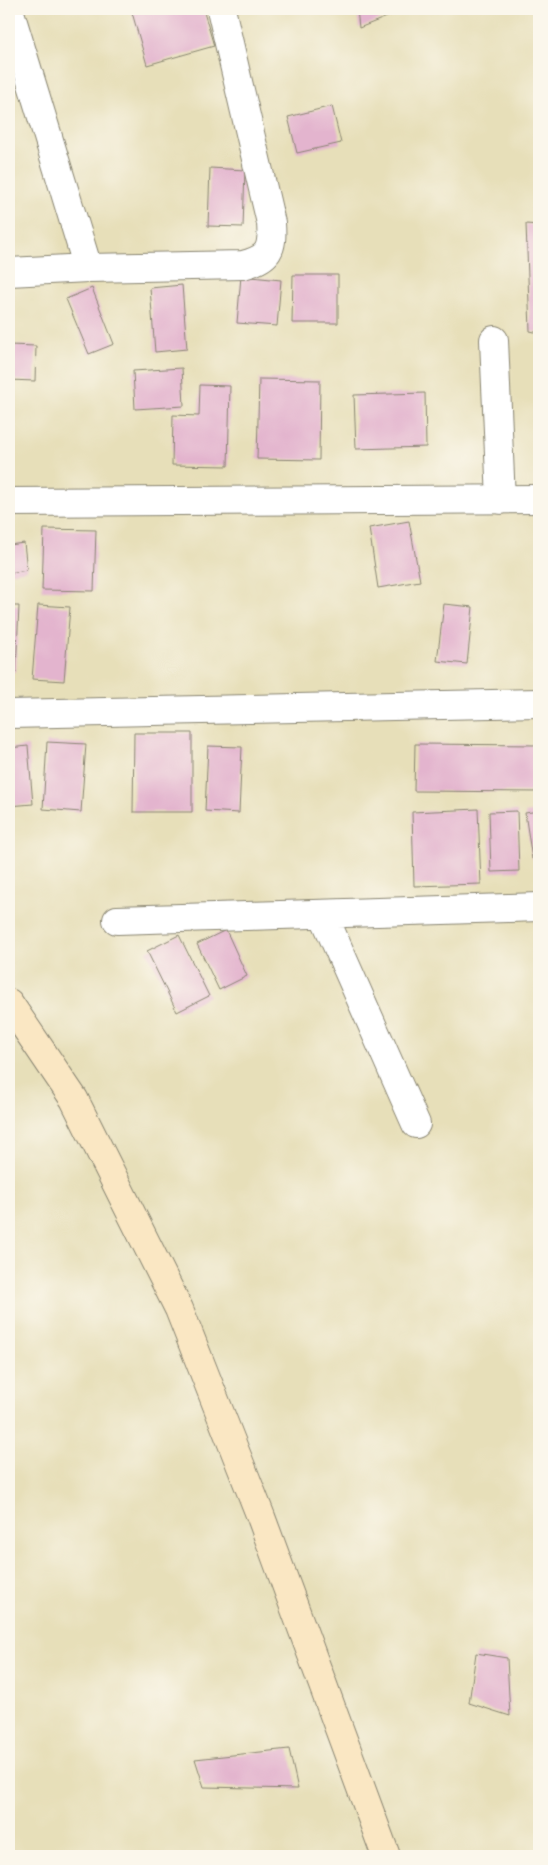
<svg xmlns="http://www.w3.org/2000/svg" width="548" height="1865" viewBox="0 0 548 1865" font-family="'Libre Bodoni',serif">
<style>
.building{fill:#e3b4ce}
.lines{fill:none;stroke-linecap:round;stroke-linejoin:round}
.street-casing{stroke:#898572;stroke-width:30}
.secondary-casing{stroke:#898572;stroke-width:30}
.street{stroke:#fff;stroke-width:28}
.secondary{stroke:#fae7c3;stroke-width:28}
</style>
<rect width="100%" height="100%" fill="#fbf7ec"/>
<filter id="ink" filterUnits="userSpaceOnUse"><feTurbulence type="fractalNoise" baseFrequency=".02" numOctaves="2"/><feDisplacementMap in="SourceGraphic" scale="10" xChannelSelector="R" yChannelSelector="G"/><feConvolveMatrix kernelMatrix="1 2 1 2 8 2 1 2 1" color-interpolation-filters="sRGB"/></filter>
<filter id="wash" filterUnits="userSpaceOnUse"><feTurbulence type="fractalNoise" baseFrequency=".0096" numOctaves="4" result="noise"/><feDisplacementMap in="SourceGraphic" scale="20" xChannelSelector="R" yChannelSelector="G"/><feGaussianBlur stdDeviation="1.12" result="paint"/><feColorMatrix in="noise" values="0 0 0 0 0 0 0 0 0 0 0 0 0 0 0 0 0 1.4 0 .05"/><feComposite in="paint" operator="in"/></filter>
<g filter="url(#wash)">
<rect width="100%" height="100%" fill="#e7dfb9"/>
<g id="blocks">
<path class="building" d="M 131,9 L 203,9 L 214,46 L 147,65 Z
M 357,9 L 407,9 L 359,28 Z
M 332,106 L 341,143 L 297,153 L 288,117 Z
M 210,168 L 245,170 L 243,227 L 208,226 Z
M 526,224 L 539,225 L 539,333 L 530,331 Z
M 293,275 L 338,275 L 338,323 L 292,323 Z
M 241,276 L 281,280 L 277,326 L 237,323 Z
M 182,285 L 187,349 L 155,352 L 150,288 Z
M 92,288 L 114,344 L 89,354 L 66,299 Z
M 9,345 L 36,346 L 35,381 L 9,380 Z
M 182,368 L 184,406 L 135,409 L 133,371 Z
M 259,379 L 320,380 L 319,460 L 257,459 Z
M 200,385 L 230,386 L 228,466 L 172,465 L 173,415 L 199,416 Z
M 425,393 L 426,447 L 356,449 L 354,395 Z
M 409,521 L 420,581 L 378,588 L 369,528 Z
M 44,529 L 96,530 L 94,591 L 42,590 Z
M 24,543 L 27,570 L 9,573 L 9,545 Z
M 444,604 L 473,607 L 467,664 L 437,661 Z
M 38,605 L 70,607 L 64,681 L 32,679 Z
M 9,606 L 19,606 L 16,672 L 9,672 Z
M 538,649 L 539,649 L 539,669 L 536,669 Z
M 134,733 L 192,733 L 192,812 L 133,812 Z
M 47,742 L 86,744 L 81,812 L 43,809 Z
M 415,744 L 539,745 L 539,792 L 414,791 Z
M 28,746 L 33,804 L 9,806 L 9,748 Z
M 208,746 L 242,747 L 239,813 L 205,811 Z
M 478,809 L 481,884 L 414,886 L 412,812 Z
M 517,811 L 519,871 L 491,872 L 489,812 Z
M 539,811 L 539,858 L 532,859 L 525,813 Z
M 226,930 L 247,976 L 219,990 L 197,944 Z
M 179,935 L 209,996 L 177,1012 L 147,951 Z
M 476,1653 L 507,1658 L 510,1716 L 469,1703 Z
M 289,1749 L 298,1789 L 204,1787 L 195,1759 Z"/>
</g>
</g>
<g filter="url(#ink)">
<use href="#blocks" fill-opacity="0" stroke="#898572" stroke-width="1"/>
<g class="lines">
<defs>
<path id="street" d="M 9,9 L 88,268
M 9,272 L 88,268 L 243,265 C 269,258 273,250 271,223 L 221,9
M 494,340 L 501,500
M 9,502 L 539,499
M 9,714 L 539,703
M 323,914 L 416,1124
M 117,920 L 539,907"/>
<path id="secondary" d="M 9,1003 L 74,1099 L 179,1309 L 261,1517 L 386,1856"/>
</defs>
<use href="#street" class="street-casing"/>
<use href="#secondary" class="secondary-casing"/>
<use href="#street" class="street"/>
<use href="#secondary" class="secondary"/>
</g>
</g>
<rect width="548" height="1865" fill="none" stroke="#fbf7ec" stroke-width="30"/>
</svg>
